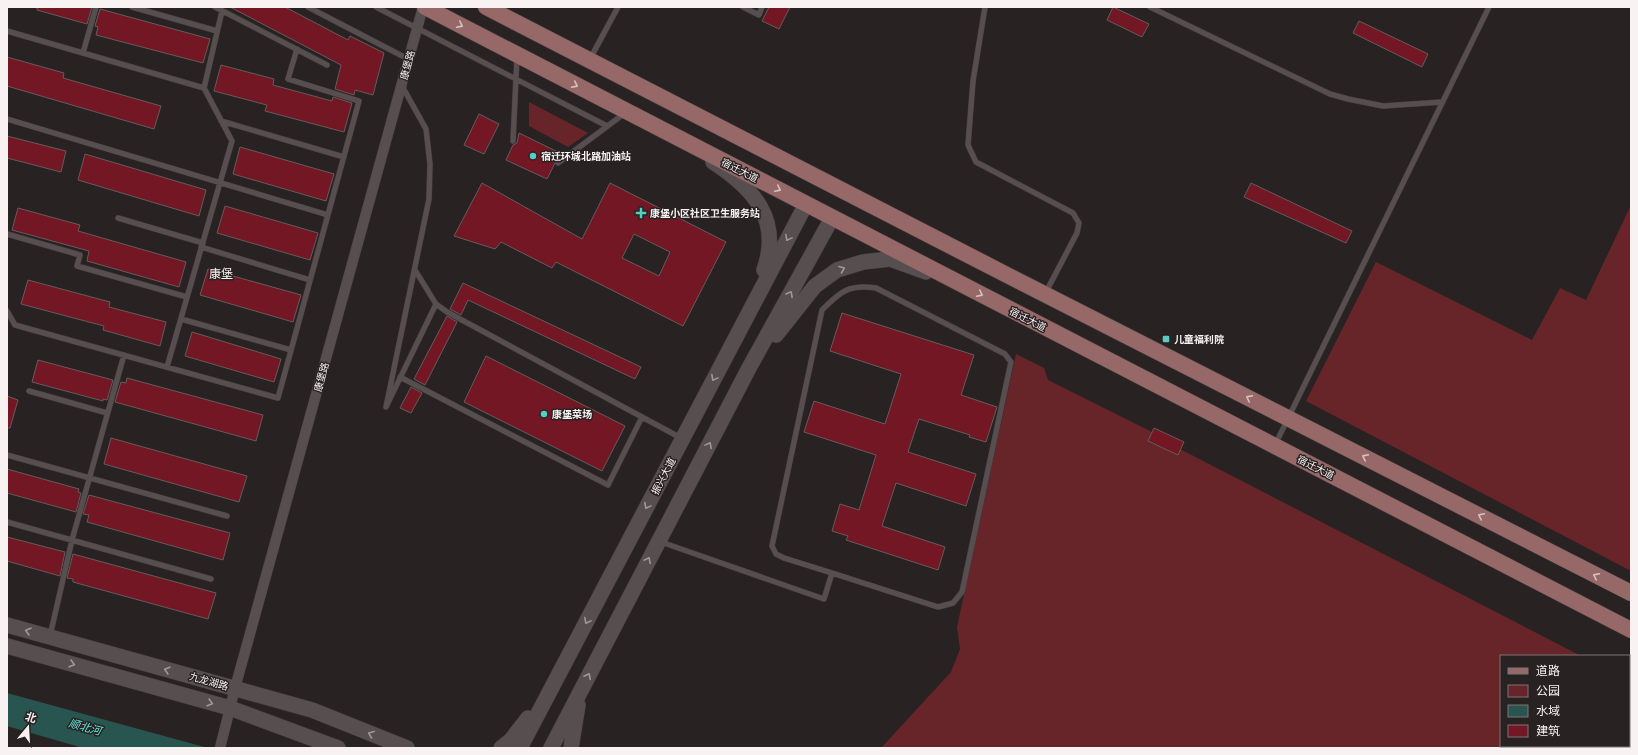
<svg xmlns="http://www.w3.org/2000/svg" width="1638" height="755" viewBox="0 0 1638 755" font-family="Ubuntu,'Noto Sans SC',sans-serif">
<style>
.green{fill:#67252a}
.water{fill:#295551}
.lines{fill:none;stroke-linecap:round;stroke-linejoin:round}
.stream{stroke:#295551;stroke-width:4}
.building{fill:#721723;stroke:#655c5c;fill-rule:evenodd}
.lane-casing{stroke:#453e3e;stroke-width:6}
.street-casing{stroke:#453e3e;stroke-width:11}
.secondary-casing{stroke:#453e3e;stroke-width:16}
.primary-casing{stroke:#453e3e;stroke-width:17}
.lane{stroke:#574f4f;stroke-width:5}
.street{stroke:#574f4f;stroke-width:10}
.secondary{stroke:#574f4f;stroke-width:15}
.primary{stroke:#976868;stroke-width:16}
.oneway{stroke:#d6c2c2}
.oneway2{stroke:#9f9898}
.poi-dot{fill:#57cec2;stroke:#292222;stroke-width:1.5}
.labels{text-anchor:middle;stroke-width:3;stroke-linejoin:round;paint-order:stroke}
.street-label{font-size:10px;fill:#f8f2f2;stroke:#292222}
.poi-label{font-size:10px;font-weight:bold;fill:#f8f2f2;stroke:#292222;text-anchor:start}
.water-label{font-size:11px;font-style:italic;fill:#5decdf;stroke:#292222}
.quarter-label{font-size:12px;fill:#f8f2f2;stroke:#292222}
</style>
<rect width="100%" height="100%" fill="#292222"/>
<path class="green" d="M 529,102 L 588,133 L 568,147 L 529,126 Z
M 1631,205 L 1631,571 L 1306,401 L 1376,262 L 1532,340 L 1560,288 L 1586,300 Z
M 1016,354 L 1044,368 L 1048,380 L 1152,432 L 1148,441 L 1178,455 L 1180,449 L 1581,656 L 1501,656 L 1501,746 L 1629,746 L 1629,681 L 1631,682 L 1631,748 L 881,748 L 951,672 L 960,649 L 957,627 Z"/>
<path class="water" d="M 7,693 L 208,748 L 83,748 L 7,726 Z"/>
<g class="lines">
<path class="stream" d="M 1629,697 L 1631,698"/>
</g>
<path class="building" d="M 37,7 L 92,7 L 87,24 L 37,10 Z
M 230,7 L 285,7 L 348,40 L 350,36 L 384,53 L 373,95 L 355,90 L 354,95 L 335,89 L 341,65 Z
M 769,7 L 790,7 L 779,29 L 762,21 Z
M 1113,7 L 1149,24 L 1142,37 L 1107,20 Z
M 100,9 L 210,39 L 203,63 L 96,35 L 98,27 L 95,26 Z
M 1359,21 L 1428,54 L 1422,67 L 1353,33 Z
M 7,57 L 64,73 L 63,78 L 161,106 L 154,129 L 7,86 Z
M 221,65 L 274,79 L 273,85 L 332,101 L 333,97 L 352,103 L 344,132 L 265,111 L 267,105 L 214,91 Z
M 479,114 L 499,124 L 484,154 L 464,145 Z
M 519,133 L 560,153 L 547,179 L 506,160 L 513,145 L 517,143 Z
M 7,136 L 66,151 L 61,172 L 7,158 Z
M 240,147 L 334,174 L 326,201 L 233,174 Z
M 85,154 L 206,190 L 199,216 L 78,180 Z
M 482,183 L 582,239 L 610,183 L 726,242 L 683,326 L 556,262 L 552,268 L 501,242 L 495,249 L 454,236 ZM 634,234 L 670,252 L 659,276 L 622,258 Z
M 1251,183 L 1352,231 L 1346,243 L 1244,197 Z
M 225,206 L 318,233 L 310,260 L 217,233 Z
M 18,208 L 80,225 L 78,231 L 186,262 L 179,287 L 87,261 L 89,251 L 12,230 Z
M 208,269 L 301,295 L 293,322 L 200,295 Z
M 28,280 L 110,302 L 109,307 L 166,322 L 160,346 L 103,330 L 104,326 L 21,304 Z
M 463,283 L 641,367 L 635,379 L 468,300 L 461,315 L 450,309 Z
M 842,313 L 974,355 L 961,395 L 997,407 L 986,442 L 969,437 L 970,435 L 919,419 L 908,452 L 976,474 L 966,506 L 896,483 L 882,526 L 945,547 L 938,570 L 846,540 L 848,536 L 832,531 L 840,504 L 859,510 L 876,455 L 804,432 L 814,401 L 885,424 L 901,374 L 830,351 Z
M 447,316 L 457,322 L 425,385 L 414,379 Z
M 192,332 L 281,359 L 274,382 L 185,356 Z
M 486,356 L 625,426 L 602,471 L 464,402 Z
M 38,360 L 113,380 L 107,400 L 103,399 L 103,401 L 32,382 Z
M 127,378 L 263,415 L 256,441 L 115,402 L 121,382 L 126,383 Z
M 411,387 L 422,393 L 411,413 L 400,408 Z
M 7,396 L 18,400 L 10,428 L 7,428 Z
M 1154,428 L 1184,442 L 1178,455 L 1148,441 Z
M 111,438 L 247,476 L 239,502 L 104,464 Z
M 7,469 L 79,489 L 78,492 L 81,493 L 76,512 L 7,493 Z
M 89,495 L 230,533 L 223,560 L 87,522 L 89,515 L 83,514 Z
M 7,537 L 65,552 L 60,576 L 7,561 Z
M 73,554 L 216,593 L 208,619 L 73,582 L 73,579 L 67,578 Z"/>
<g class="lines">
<defs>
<path id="lane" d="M 132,7 L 217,31
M 215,7 L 327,65
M 308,7 L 408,59
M 376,7 L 607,126
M 743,7 L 759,15 L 762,7
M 985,7 L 973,81 L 968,145 L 976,162 L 1073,213 L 1079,223 L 1077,233 L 1046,292
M 1150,7 L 1330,94 L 1348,99 L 1383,106 L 1442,102
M 7,31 L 204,88 L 232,141 L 167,367
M 83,53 L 96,7
M 590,59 L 618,7
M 402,86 L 426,129 L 430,164 L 429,199 L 386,407 L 436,304 L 415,270
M 204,88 L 222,11
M 7,119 L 328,215
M 221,121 L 344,157
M 513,141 L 517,57
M 558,163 L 625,113
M 118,218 L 203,243
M 7,234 L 80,255 L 77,266 L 187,297
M 201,247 L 310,280
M 436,304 L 447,312 L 681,438
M 7,311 L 15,325 L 278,398 L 359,101 L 288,79 L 297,49
M 181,319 L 291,350
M 400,377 L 608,485 L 642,417
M 29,391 L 107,413
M 1276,443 L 1489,7
M 7,455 L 227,516
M 7,522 L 211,579
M 661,542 L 824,599 L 832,573 L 938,607 L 953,603 L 962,592 L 1011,362 L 1005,354 L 876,288 C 849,284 841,291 822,310 L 772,546 L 776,554 L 784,558 L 832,573
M 50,636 L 72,540 L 124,355"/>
<path id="street" d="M 220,748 L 235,688 L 423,7"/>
<path id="secondary" d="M 713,162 C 753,188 782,219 764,270
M 776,335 L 815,286 L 837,270 L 863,262 L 890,259 L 926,272
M 7,625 L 312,710 L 407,748
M 7,646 L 230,708 L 338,748
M 501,748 L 511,740 L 528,718
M 520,748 L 806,204
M 551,748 L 749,368 L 832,218
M 571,748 L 578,705"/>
<path id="primary" d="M 425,7 L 1631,630
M 486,7 L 1005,274 L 1631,593"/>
</defs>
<use href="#lane" class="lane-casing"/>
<use href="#street" class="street-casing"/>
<use href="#secondary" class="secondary-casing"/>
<use href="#primary" class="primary-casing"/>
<use href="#lane" class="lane"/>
<use href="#street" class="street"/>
<use href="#secondary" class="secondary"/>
<use href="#primary" class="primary"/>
</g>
<defs><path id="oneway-chevron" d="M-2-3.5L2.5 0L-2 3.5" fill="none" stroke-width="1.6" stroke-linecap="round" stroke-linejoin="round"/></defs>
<g class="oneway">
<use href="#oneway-chevron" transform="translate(460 25) rotate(27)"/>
<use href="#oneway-chevron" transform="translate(575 85) rotate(27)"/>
<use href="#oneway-chevron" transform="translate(778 189) rotate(27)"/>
<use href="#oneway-chevron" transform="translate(980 294) rotate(27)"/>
<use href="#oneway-chevron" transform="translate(1249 398) rotate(-153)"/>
<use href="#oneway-chevron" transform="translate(1365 457) rotate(-153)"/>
<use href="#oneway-chevron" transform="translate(1481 516) rotate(-153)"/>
<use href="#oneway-chevron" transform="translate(1596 576) rotate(-153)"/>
</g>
<g class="oneway2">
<use href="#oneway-chevron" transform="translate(788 238) rotate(118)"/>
<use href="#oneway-chevron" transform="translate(842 269) rotate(-21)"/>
<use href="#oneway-chevron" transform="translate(790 294) rotate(-61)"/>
<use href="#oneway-chevron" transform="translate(714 378) rotate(118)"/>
<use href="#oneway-chevron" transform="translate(709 445) rotate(-62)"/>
<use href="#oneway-chevron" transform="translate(647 506) rotate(118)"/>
<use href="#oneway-chevron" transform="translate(648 560) rotate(-63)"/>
<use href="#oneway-chevron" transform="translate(587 621) rotate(118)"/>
<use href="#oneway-chevron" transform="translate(28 631) rotate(-164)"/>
<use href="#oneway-chevron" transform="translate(72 664) rotate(16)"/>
<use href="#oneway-chevron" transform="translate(167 670) rotate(-164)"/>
<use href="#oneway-chevron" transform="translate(588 676) rotate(-63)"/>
<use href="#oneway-chevron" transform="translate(210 703) rotate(16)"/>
<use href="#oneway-chevron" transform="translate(371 734) rotate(-158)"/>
</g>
<g class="poi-dot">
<circle cx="533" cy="156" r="4"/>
<path d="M639 207h4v4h4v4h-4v4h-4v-4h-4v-4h4z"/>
<rect x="1162" y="335" width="8" height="8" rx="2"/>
<circle cx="544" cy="414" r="4"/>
</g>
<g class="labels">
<g class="street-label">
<text transform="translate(407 65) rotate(-75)" y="4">康堡路</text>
<text transform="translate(740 170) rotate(27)" y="4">宿迁大道</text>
<text transform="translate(1028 319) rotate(27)" y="4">宿迁大道</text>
<text transform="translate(321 377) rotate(-75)" y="4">康堡路</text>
<text transform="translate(1316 467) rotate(27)" y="4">宿迁大道</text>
<text transform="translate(663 476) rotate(-62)" y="4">振兴大道</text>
<text transform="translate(209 681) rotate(16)" y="4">九龙湖路</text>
</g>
<g class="poi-label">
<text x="541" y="160">宿迁环城北路加油站</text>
<text x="650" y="217">康堡小区社区卫生服务站</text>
<text x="1174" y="343">儿童福利院</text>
<text x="552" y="418">康堡菜场</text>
</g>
<g class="water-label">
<text transform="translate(85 727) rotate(15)" y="4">顺北河</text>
</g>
<g class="quarter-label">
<text x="221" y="278">康堡</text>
</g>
</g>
<rect width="1638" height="755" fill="none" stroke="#f8f2f2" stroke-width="16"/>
<rect x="1500" y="655" width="130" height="92" fill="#292222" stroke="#7c7575"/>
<rect x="1508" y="668" width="20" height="6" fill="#976868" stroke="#7c7575"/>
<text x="1536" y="675" font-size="12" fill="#f8f2f2">道路</text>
<rect x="1508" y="685" width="20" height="12" fill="#67252a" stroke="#7c7575"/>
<text x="1536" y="695" font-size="12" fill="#f8f2f2">公园</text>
<rect x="1508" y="705" width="20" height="12" fill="#295551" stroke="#7c7575"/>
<text x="1536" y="715" font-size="12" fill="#f8f2f2">水域</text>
<rect x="1508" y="725" width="20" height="12" fill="#721723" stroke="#7c7575"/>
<text x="1536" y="735" font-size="12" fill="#f8f2f2">建筑</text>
<g transform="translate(28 727) rotate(18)" stroke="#292222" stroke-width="3" paint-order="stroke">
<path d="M0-3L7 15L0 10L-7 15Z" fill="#f8f2f2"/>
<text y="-6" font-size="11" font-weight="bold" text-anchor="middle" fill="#f8f2f2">北</text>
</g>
</svg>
